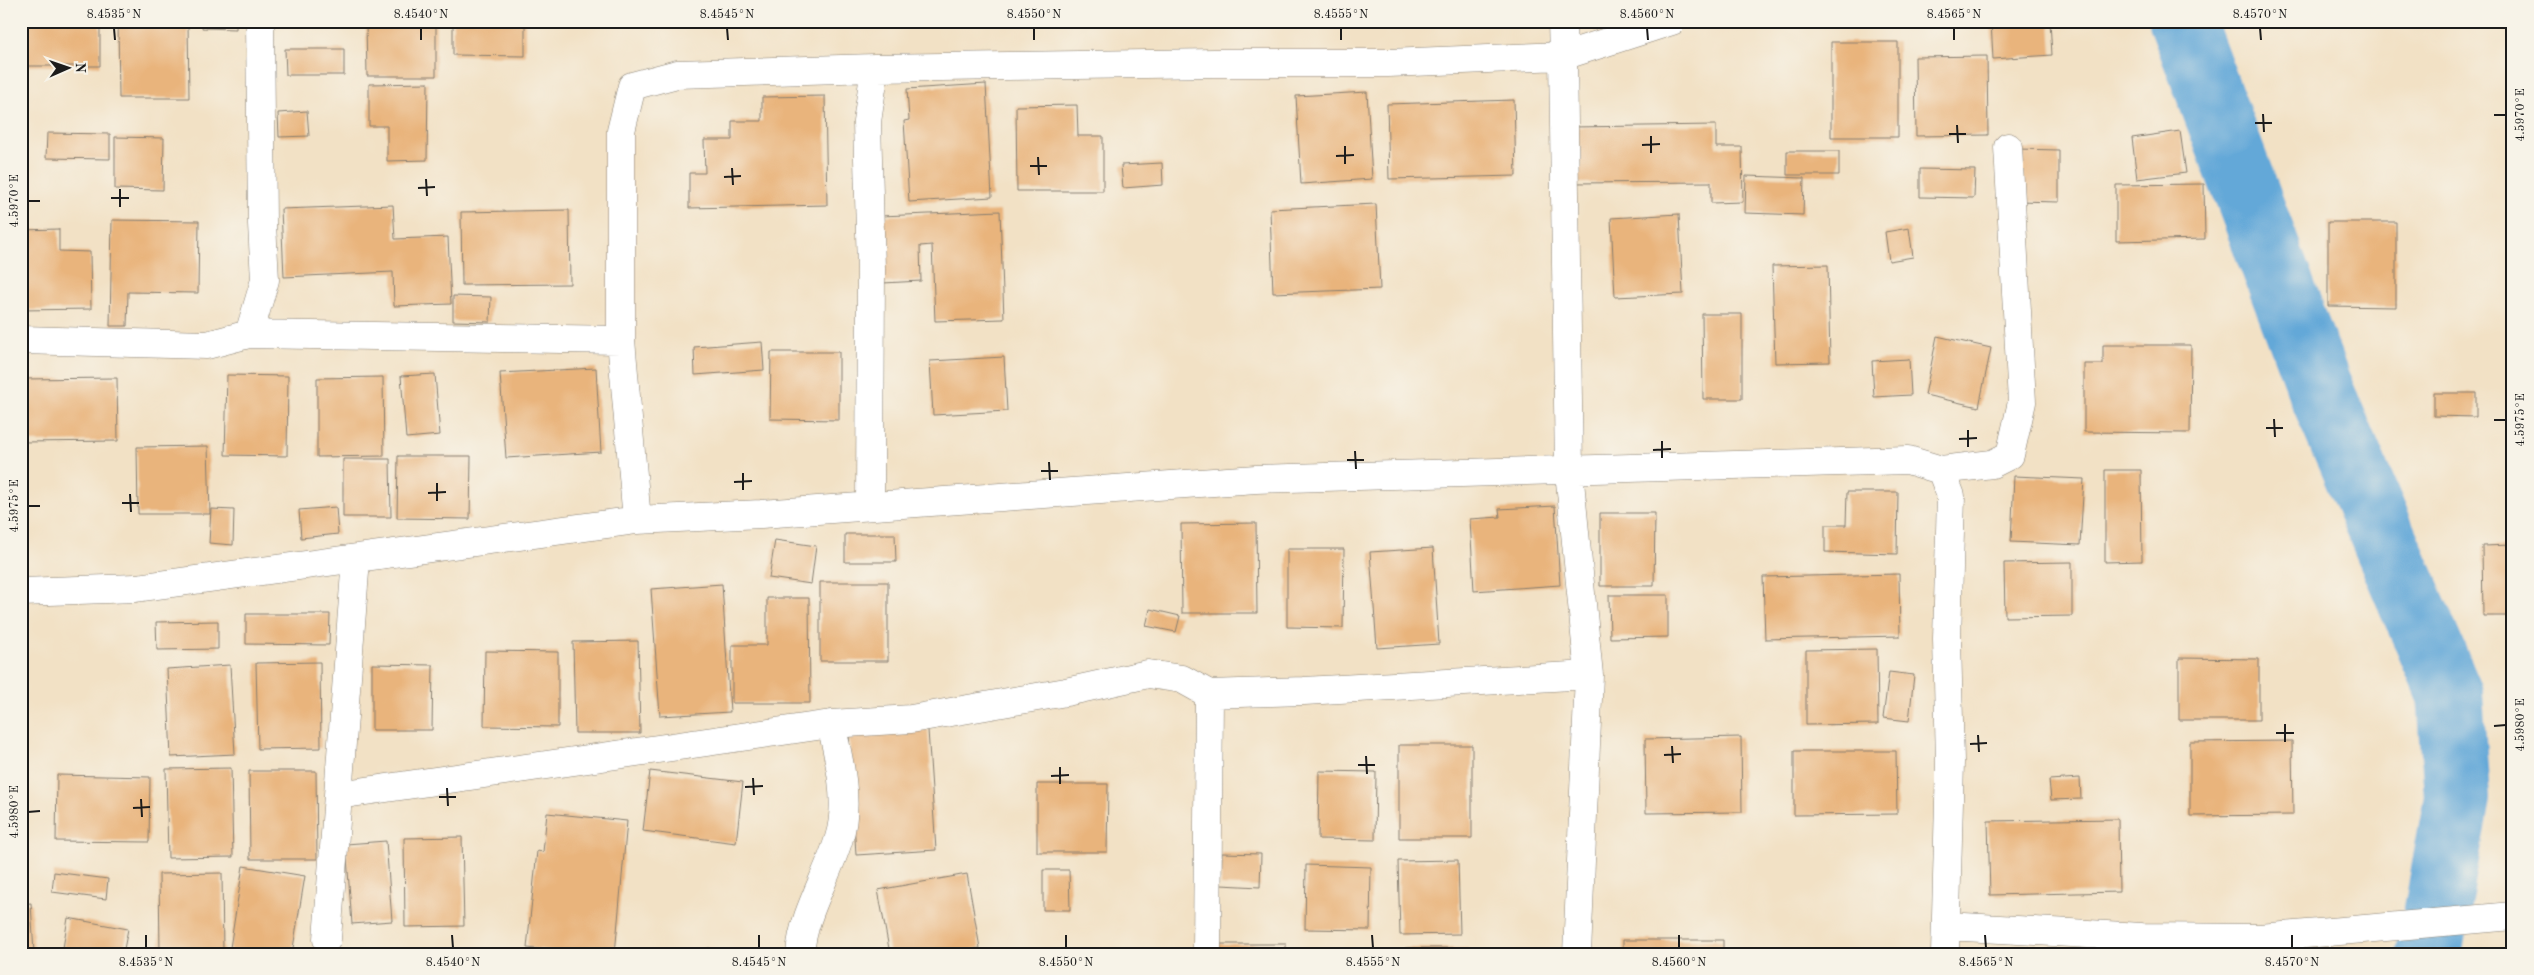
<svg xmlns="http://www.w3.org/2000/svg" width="2534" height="975" viewBox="0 0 2534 975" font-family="'Old Standard TT',serif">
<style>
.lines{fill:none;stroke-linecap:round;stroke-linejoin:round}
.river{stroke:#63a8d8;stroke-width:66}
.building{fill:#e9b47c}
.street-casing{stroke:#877e70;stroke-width:29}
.street{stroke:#fff;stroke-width:28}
.ticks{fill:none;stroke:#1c1c1c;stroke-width:2}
.neatline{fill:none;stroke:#1c1c1c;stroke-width:2}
.ticks-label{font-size:12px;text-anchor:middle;fill:#1c1c1c}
</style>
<rect width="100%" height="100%" fill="#f7f3e8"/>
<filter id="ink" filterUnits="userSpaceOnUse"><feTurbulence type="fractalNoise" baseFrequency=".02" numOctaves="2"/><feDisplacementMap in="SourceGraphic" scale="10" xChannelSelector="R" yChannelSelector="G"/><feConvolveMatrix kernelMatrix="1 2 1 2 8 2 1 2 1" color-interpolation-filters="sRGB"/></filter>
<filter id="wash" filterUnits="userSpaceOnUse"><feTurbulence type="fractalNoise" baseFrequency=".0096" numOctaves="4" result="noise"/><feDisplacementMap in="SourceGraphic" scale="20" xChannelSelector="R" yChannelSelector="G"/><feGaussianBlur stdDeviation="1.12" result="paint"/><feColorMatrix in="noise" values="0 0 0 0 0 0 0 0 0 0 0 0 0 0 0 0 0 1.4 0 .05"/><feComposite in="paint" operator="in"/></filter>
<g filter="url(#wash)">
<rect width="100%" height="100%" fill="#f2e1c5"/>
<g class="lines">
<path class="river" d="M 2182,21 L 2318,384 L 2450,694 L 2457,798 L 2429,954"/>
</g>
<g id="blocks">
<path class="building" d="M 21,21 L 100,21 L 100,66 L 21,66 Z
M 118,21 L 188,21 L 189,98 L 119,98 Z
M 203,21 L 236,21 L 236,29 L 202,28 Z
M 366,21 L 436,21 L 436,76 L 367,76 Z
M 453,21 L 525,21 L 525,56 L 453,55 Z
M 999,21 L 1030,21 L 1030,23 L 999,23 Z
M 1991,21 L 2050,21 L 2052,55 L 1993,59 Z
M 1831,42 L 1898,42 L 1898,137 L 1831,137 Z
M 285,49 L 344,49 L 344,75 L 286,75 Z
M 1987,56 L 1988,135 L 1916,136 L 1915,57 Z
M 428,83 L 427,160 L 387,161 L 387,126 L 369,126 L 369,84 Z
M 986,84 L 992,197 L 909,202 L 904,121 L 909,120 L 907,89 Z
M 1367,92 L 1372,179 L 1301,184 L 1296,96 Z
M 825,96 L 827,205 L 689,208 L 689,173 L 705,173 L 704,140 L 732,140 L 732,121 L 762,121 L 762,97 Z
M 1514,100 L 1516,176 L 1389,179 L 1387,104 Z
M 1077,105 L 1078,136 L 1103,136 L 1103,191 L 1017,191 L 1016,106 Z
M 307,111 L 309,136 L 279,137 L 278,113 Z
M 1716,125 L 1716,147 L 1742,147 L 1743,202 L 1711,203 L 1711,182 L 1572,183 L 1571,127 Z
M 2180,131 L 2186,173 L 2137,179 L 2132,138 Z
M 47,133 L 110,134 L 110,159 L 46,158 Z
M 115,137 L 164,138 L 163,190 L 115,189 Z
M 2017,149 L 2059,150 L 2059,202 L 2016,201 Z
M 1787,151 L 1839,151 L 1839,175 L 1787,175 Z
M 1162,163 L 1163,185 L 1123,188 L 1121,165 Z
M 1920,169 L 1975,170 L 1974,198 L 1920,197 Z
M 1746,176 L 1804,178 L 1803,215 L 1745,213 Z
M 2204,184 L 2205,239 L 2116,241 L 2116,185 Z
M 1376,204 L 1380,289 L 1273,293 L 1270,209 Z
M 393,205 L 395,239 L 448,237 L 451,304 L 394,306 L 393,272 L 284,277 L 281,209 Z
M 569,210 L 570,284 L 462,285 L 461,212 Z
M 1000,211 L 1004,319 L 935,321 L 932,245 L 920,246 L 921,281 L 883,283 L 881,216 Z
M 1679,214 L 1683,294 L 1615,297 L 1611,218 Z
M 112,220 L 199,221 L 198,293 L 128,292 L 127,326 L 110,326 Z
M 2328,222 L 2396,222 L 2396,307 L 2328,306 Z
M 1909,228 L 1913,257 L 1889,261 L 1885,232 Z
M 59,229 L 59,251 L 90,252 L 91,309 L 21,310 L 21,230 Z
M 1828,265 L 1830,362 L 1775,363 L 1772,266 Z
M 453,296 L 491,297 L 490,322 L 453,321 Z
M 1702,314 L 1742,314 L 1742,399 L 1703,399 Z
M 1937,336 L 1991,348 L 1979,407 L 1925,395 Z
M 762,342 L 764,370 L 695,375 L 694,347 Z
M 2103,345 L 2191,345 L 2190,433 L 2084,432 L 2084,364 L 2103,364 Z
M 771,352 L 839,352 L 839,420 L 770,419 Z
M 1004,357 L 1007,411 L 933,415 L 930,361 Z
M 1909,359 L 1911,395 L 1874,397 L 1872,361 Z
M 596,368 L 601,452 L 506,458 L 500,373 Z
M 435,374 L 440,435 L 406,438 L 401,376 Z
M 227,375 L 288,376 L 287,456 L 225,455 Z
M 383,377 L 384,456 L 317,457 L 317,378 Z
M 117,378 L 118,441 L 21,442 L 21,379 Z
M 2434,393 L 2476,393 L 2476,417 L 2434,416 Z
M 208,446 L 210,514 L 138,514 L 137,447 Z
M 398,456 L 471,456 L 470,519 L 397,518 Z
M 343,459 L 390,459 L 391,517 L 343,517 Z
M 2105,470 L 2141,470 L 2142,561 L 2105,562 Z
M 2014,476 L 2084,479 L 2080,545 L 2011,542 Z
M 1847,492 L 1898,492 L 1897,554 L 1825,552 L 1825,525 L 1846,525 Z
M 1555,506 L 1560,585 L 1474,591 L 1470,519 L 1500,517 L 1499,509 Z
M 336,507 L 338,534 L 301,538 L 299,510 Z
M 211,509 L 234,510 L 233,545 L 209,543 Z
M 1600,513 L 1655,513 L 1654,586 L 1600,586 Z
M 1256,523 L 1257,613 L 1182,613 L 1181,524 Z
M 845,534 L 895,534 L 896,562 L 845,562 Z
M 775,540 L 816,546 L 811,584 L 769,578 Z
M 2513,545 L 2513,616 L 2483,616 L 2482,546 Z
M 1433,548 L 1439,644 L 1377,648 L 1370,552 Z
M 1287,549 L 1344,549 L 1343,628 L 1287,627 Z
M 2072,562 L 2072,616 L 2005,617 L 2004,563 Z
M 1899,574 L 1900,636 L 1765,639 L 1763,577 Z
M 820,582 L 888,582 L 888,661 L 820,661 Z
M 722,584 L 730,712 L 660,716 L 651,589 Z
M 1609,595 L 1668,595 L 1668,637 L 1610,638 Z
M 767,598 L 809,598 L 810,703 L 732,703 L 732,645 L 767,645 Z
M 1150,609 L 1180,616 L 1176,632 L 1146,626 Z
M 246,614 L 330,614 L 329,645 L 246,644 Z
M 218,621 L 218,649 L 157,650 L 156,622 Z
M 638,641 L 640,733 L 575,733 L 573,642 Z
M 1877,649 L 1878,724 L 1806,725 L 1806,650 Z
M 485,651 L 558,652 L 558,727 L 484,726 Z
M 2179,658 L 2259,659 L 2259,720 L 2179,720 Z
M 320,662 L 321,748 L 258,749 L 256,663 Z
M 372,664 L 433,665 L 432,730 L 372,730 Z
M 230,665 L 235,754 L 171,757 L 167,669 Z
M 1889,672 L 1914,675 L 1909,721 L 1883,718 Z
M 928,730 L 936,850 L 856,855 L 849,735 Z
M 1741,737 L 1742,812 L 1646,813 L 1645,739 Z
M 2292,741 L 2293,815 L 2190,816 L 2190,742 Z
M 1399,745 L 1472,745 L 1472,838 L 1399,838 Z
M 1794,751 L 1896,751 L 1897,814 L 1794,815 Z
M 231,768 L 233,857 L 168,858 L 166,769 Z
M 249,771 L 316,771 L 317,859 L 250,859 Z
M 650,771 L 743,782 L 736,843 L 643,831 Z
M 1319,771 L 1376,772 L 1375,840 L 1318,839 Z
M 57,775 L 150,777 L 149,842 L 56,841 Z
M 2080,778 L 2081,799 L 2051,800 L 2049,780 Z
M 1037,784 L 1108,784 L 1107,852 L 1037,852 Z
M 547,813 L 627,821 L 615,954 L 584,954 L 527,948 L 537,851 L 543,852 Z
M 2118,819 L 2119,892 L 1990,895 L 1988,821 Z
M 462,837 L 464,926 L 405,927 L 404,838 Z
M 386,841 L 392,921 L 352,924 L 346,844 Z
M 1222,853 L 1261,854 L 1260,887 L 1221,885 Z
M 1458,860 L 1460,934 L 1400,935 L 1398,861 Z
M 1306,865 L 1371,867 L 1370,930 L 1305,929 Z
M 243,866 L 305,876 L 292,954 L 229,954 Z
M 1043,870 L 1069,870 L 1070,910 L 1043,910 Z
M 54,872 L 108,879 L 106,899 L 52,892 Z
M 222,873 L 223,954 L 160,954 L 159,874 Z
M 967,874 L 980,948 L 951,954 L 890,954 L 878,890 Z
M 31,903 L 34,954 L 21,954 L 21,904 Z
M 68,918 L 128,929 L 123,954 L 62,954 Z
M 1623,940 L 1723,940 L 1723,954 L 1623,954 Z
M 1216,944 L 1286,944 L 1286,954 L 1216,954 Z
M 710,948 L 711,954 L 676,954 L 676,953 Z
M 1405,948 L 1468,948 L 1468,954 L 1405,954 Z"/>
</g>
</g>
<g filter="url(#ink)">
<use href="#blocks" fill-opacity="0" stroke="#877e70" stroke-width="1"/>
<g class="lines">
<defs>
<path id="street" d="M 249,334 L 621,340
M 21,340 L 207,345 L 249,334 L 265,280 L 262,224 L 260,21
M 1941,470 L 1951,496 L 1947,639 L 1950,762 L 1945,954
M 870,506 L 871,269 L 867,122 L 875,68 L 1214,63 L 1388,63 L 1563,56 L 1562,21
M 637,520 L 621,340 L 621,131 L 632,86 L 677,74 L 875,68
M 21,592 L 136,588 L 637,520 L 761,514 L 1256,479 L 1908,460 L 1941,470 L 1992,464 L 2010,455 L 2022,402 L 2008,147
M 338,795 L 831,724 L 911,719 L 1066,692 L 1148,674 L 1182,679 L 1209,694 L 1304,691 L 1589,675
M 1946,926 L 2142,937 L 2260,938 L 2513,916
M 327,939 L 356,559
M 800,954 C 803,913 828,876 839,838 C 850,803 839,758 831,724
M 1207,954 L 1209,694
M 1577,954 L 1589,675 L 1569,471 L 1563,56 L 1672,21"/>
</defs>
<use href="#street" class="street-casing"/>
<use href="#street" class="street"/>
</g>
</g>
<path class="ticks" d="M 114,28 L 115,40M 421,28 L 421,40M 727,28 L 728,40M 1034,28 L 1034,40M 1341,28 L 1341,40M 1647,28 L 1648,40M 1954,28 L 1954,40M 2260,28 L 2261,40M 2263,114 L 2264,132M 2494,115 L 2506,115M 2255,123 L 2272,123M 1957,125 L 1958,143M 1949,134 L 1966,134M 1651,136 L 1651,153M 1642,145 L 1660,144M 1345,146 L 1345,164M 1336,156 L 1354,155M 1038,157 L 1039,175M 1030,166 L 1047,166M 732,168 L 733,185M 724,177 L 741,176M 426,179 L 427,196M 418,188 L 435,187M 120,189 L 120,207M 111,198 L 129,198M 28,201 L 40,201M 2274,419 L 2275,437M 2494,420 L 2506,420M 2266,428 L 2283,428M 1968,430 L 1968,447M 1959,439 L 1977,438M 1662,441 L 1662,458M 1653,450 L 1671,449M 1355,451 L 1356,469M 1347,460 L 1364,460M 1049,462 L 1050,480M 1041,471 L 1058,471M 743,473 L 743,490M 734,482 L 752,481M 437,483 L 437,501M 428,493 L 446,492M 130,494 L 131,512M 122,503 L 139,503M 28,506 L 40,506M 2285,724 L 2285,742M 2494,726 L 2506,725M 2276,733 L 2294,733M 1978,735 L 1979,752M 1970,744 L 1987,743M 1672,746 L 1673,763M 1664,755 L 1681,754M 1366,756 L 1367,774M 1358,765 L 1375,765M 1060,767 L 1060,784M 1051,776 L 1069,775M 753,778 L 754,795M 745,787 L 763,786M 447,788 L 448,806M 439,797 L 456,797M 141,799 L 142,817M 133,808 L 150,807M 28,812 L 40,811M 146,935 L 146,948M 452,935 L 453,948M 759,935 L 759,948M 1066,935 L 1066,948M 1372,935 L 1373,948M 1679,935 L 1679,948M 1985,935 L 1986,948M 2292,935 L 2292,948"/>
<rect width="2534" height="975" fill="none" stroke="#f7f3e8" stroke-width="55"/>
<g transform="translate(68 68) rotate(88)" stroke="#f7f3e8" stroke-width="4" paint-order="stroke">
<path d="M0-4L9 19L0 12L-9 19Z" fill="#1c1c1c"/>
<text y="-8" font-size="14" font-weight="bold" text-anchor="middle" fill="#1c1c1c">N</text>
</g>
<rect x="28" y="28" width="2478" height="920" class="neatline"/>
<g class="ticks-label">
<text x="114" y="18">8.4535°N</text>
<text x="421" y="18">8.4540°N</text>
<text x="727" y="18">8.4545°N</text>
<text x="1034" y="18">8.4550°N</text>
<text x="1341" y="18">8.4555°N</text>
<text x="1647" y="18">8.4560°N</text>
<text x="1954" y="18">8.4565°N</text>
<text x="2260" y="18">8.4570°N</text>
<text transform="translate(2520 115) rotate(-90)" y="4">4.5970°E</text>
<text transform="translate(14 201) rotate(-90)" y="4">4.5970°E</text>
<text transform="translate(2520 420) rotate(-90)" y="4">4.5975°E</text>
<text transform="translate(14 506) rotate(-90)" y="4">4.5975°E</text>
<text transform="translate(2520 725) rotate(-90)" y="4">4.5980°E</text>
<text transform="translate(14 812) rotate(-90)" y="4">4.5980°E</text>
<text x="146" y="966">8.4535°N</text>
<text x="453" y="966">8.4540°N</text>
<text x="759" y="966">8.4545°N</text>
<text x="1066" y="966">8.4550°N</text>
<text x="1373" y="966">8.4555°N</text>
<text x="1679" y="966">8.4560°N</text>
<text x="1986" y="966">8.4565°N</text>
<text x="2292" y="966">8.4570°N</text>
</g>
</svg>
